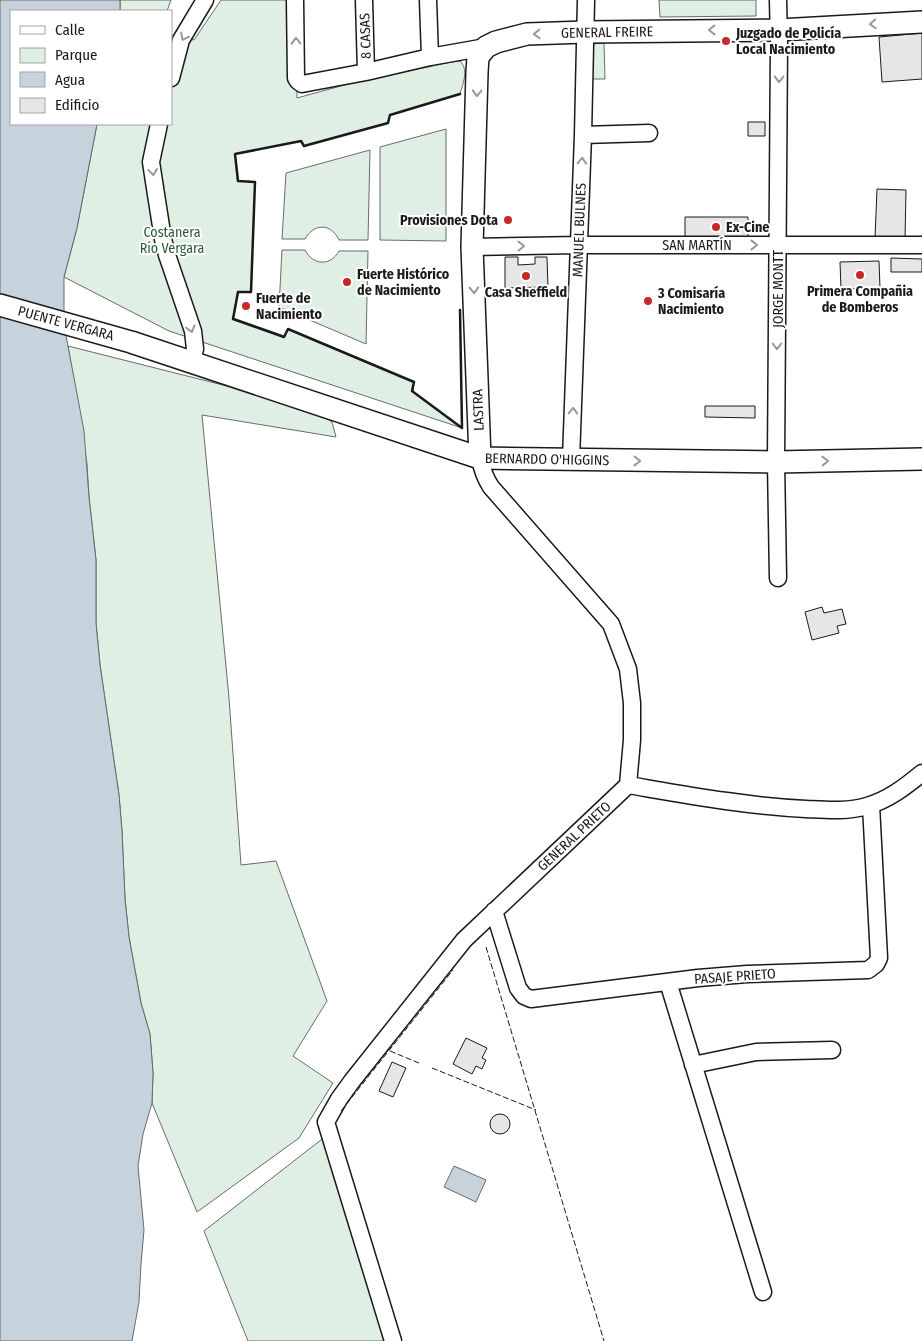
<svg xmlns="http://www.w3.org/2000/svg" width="922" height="1341" viewBox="0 0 922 1341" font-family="'Fira Sans Condensed',sans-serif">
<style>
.green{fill:#e0efe3;stroke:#6a6a6a}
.water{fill:#c6d2dc;stroke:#6a6a6a}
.building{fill:#e6e6e6;stroke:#1a1a1a}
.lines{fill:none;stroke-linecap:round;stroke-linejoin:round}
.minor-casing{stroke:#1a1a1a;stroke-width:19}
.major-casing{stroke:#1a1a1a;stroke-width:24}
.minor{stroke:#fff;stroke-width:16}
.major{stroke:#fff;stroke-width:21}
.fence{stroke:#1a1a1a;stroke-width:1;stroke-dasharray:6 2.5;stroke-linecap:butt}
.wall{stroke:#1a1a1a;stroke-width:2.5}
.oneway{stroke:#989898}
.poi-dot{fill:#c62828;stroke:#fff;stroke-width:2}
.labels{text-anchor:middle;stroke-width:4;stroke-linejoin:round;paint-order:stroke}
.street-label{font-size:14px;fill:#1a1a1a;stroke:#fff}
.poi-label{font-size:14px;font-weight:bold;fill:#1a1a1a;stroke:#fff;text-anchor:start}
.park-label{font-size:14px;fill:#2b5a34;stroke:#fff}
</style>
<rect width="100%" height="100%" fill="#fff"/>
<path class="green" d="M 120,0 L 171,0 L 167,11 L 120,11 Z
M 221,0 L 294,0 L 297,13 L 297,98 L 359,81 L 452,62 L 460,61 C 469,70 463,83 460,94 L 390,115 L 388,123 L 304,146 L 301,141 L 235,154 L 238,181 L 255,182 L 251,292 L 238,292 L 233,318 L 284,336 L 288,329 L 414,382 L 413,392 L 462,428 L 169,331 L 64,277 L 77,228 L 97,124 L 171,124 L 171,35 L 194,40 Z
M 659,0 L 756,0 L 756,16 L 660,17 Z
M 604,43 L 605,79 L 592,79 L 591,44 Z
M 446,129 L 446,241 L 380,240 L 380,147 Z
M 370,150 L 368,240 L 339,240 C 331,223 314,223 305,239 L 282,239 L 286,173 Z
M 282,250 L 305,250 C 313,266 331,266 339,251 L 368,251 L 366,344 L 279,307 Z
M 68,346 L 314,408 L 332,422 L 336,437 L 202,415 L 229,698 L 241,865 L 276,861 L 327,1001 L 293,1056 L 333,1083 L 299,1138 L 197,1212 L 152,1103 L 153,1073 L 150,1034 L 141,1003 L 129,937 L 125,899 L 122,831 L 119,795 L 100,665 L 96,623 L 96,560 L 89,497 L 87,464 Z
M 335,1129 L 398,1341 L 248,1341 L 204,1231 Z"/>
<path class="water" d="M 0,0 L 120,0 L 120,11 L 11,11 L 11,124 L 97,124 L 77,228 L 64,277 L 64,325 L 84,431 L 89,497 L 96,560 L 96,623 L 100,665 L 119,795 L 122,831 L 125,899 L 129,937 L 141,1003 L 150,1034 L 153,1073 L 152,1103 L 143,1134 L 138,1166 L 144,1230 L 141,1264 L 139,1302 L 132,1341 L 0,1341 Z
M 454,1166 L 486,1180 L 476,1202 L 444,1187 Z"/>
<path class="building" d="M 922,33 L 922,79 L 882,82 L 879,37 Z
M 748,122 L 765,122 L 765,136 L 748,136 Z
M 877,189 L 906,190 L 905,239 L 875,238 Z
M 685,217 L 748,217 L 748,238 L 685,238 Z
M 505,257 L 518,257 L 518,265 L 535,264 L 535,257 L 547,257 L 548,287 L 505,288 Z
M 891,258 L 922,259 L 922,272 L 891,272 Z
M 879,261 L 880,288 L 841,289 L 840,262 Z
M 705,406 L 755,406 L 755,418 L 705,417 Z
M 822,607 L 824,613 L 842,609 L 846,624 L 837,626 L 839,633 L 812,640 L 805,612 Z
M 466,1038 L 487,1048 L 482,1058 L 486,1060 L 482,1069 L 476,1066 L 472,1074 L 453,1064 Z
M 392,1062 L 406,1068 L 393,1097 L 379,1091 Z
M490 1124a10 10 0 1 1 20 0a10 10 0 1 1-20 0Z"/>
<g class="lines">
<defs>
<path id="minor" d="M 295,0 L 296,78 L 298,81 L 302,84 L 366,72 L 430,57 L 486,47
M 364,0 L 366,72
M 428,0 L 430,57
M 778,0 L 779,43 L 776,462 L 778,578
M 171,78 L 181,40 L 205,0
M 159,124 L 151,162 L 155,188 L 163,239 L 167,255 L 193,331 L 195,349 L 192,361
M 583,135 L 649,133
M 472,247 L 579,245 L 922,245
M 480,458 C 482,470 485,478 491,487 L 611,624 L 628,669 L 632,703 L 632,740 L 628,785
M 571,459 L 583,135 L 586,0
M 628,785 C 687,795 746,806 806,809 C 826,810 847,812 867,806 C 888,800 905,787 922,773
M 494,911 L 518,988 L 524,996 L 531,999 L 698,978 L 747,974 L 868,970 L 876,964 L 879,958 L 871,805
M 668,982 L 763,1292
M 693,1065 L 756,1052 L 832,1050
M 393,1341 L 326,1122 L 339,1099 L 352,1081 L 464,940 L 628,785"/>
<path id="major" d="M 0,305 L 131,342 L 480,458 L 776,462 L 922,459
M 480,458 L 472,247 L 477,72 L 478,57 L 486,47 L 496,42 L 527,34 L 585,32 L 779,30 L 922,22"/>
</defs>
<use href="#minor" class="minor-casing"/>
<use href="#major" class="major-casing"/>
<use href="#minor" class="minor"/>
<use href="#major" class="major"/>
<path class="fence" d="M 486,947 L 604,1341
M 390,1051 L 419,1063
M 432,1068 L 536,1110
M 341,1111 L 453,970"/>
<path class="wall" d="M 460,94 L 390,115 L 388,123 L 304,146 L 301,141 L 235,154 L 238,181 L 255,182 L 251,292 L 238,292 L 233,319 L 284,337 L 288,329 L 414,382 L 412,391 L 462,428 L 460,310"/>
</g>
<defs><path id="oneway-chevron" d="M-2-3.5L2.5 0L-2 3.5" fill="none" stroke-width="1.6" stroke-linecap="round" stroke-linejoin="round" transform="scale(1.25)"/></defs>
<g class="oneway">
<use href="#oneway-chevron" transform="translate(873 24) rotate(177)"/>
<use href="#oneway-chevron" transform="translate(712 30) rotate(179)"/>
<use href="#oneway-chevron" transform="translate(537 34) rotate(178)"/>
<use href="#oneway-chevron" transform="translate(184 37) rotate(116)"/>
<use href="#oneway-chevron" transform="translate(296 41) rotate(-91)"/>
<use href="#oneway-chevron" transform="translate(779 79) rotate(91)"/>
<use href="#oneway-chevron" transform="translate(477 93) rotate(92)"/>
<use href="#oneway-chevron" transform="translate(582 161) rotate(-88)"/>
<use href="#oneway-chevron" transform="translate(153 172) rotate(83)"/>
<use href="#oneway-chevron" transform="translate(754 245)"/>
<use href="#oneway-chevron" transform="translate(521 246) rotate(-1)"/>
<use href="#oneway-chevron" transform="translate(474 290) rotate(88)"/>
<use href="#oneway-chevron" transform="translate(191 329) rotate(75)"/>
<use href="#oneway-chevron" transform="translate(777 346) rotate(90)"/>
<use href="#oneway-chevron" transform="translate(573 411) rotate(-88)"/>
<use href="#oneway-chevron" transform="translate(637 461) rotate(1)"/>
<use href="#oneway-chevron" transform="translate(825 461) rotate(-1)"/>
</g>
<g class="poi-dot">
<circle cx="726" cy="41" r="5"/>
<circle cx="508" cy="220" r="5"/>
<circle cx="716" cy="227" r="5"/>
<circle cx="860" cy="275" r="5"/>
<circle cx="526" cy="276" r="5"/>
<circle cx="347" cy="282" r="5"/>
<circle cx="648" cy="301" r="5"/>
<circle cx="246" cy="306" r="5"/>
</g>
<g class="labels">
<g class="street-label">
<text transform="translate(607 32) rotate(-1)" y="5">GENERAL FREIRE</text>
<text transform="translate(365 36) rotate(-92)" y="5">8 CASAS</text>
<text transform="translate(579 230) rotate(-88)" y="5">MANUEL BULNES</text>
<text x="697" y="250">SAN MARTÍN</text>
<text transform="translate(778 289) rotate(-90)" y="5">JORGE MONTT</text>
<text transform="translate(66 323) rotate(15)" y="5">PUENTE VERGARA</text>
<text transform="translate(478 410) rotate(-92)" y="5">LASTRA</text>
<text transform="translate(547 459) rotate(1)" y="5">BERNARDO O'HIGGINS</text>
<text transform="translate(574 836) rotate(-43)" y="5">GENERAL PRIETO</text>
<text transform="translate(735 976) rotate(-4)" y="5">PASAJE PRIETO</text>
</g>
<g class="poi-label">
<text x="736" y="38">Juzgado de Policía<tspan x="736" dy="16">Local Nacimiento</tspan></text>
<text x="498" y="225" text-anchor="end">Provisiones Dota</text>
<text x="726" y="232">Ex-Cine</text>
<text x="357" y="279">Fuerte Histórico<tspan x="357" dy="16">de Nacimiento</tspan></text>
<text x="860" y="296" text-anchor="middle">Primera Compañia<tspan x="860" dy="16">de Bomberos</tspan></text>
<text x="526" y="297" text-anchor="middle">Casa Sheffield</text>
<text x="658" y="298">3 Comisaría<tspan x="658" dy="16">Nacimiento</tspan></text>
<text x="256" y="303">Fuerte de<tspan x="256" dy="16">Nacimiento</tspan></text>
</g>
<g class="park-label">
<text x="172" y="237">Costanera<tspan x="172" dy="16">Río Vergara</tspan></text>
</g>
</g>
<rect x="10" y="10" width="162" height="115" fill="#ffffff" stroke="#a3a3a3"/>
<rect x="20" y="26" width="25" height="8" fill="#ffffff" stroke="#a3a3a3"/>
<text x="55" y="35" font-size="15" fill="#1a1a1a">Calle</text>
<rect x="20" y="48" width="25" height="15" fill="#e0efe3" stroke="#a3a3a3"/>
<text x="55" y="60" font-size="15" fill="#1a1a1a">Parque</text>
<rect x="20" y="72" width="25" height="15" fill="#c6d2dc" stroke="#a3a3a3"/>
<text x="55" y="85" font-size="15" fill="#1a1a1a">Agua</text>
<rect x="20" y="98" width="25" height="15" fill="#e6e6e6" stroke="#a3a3a3"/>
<text x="55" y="110" font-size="15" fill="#1a1a1a">Edificio</text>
</svg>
